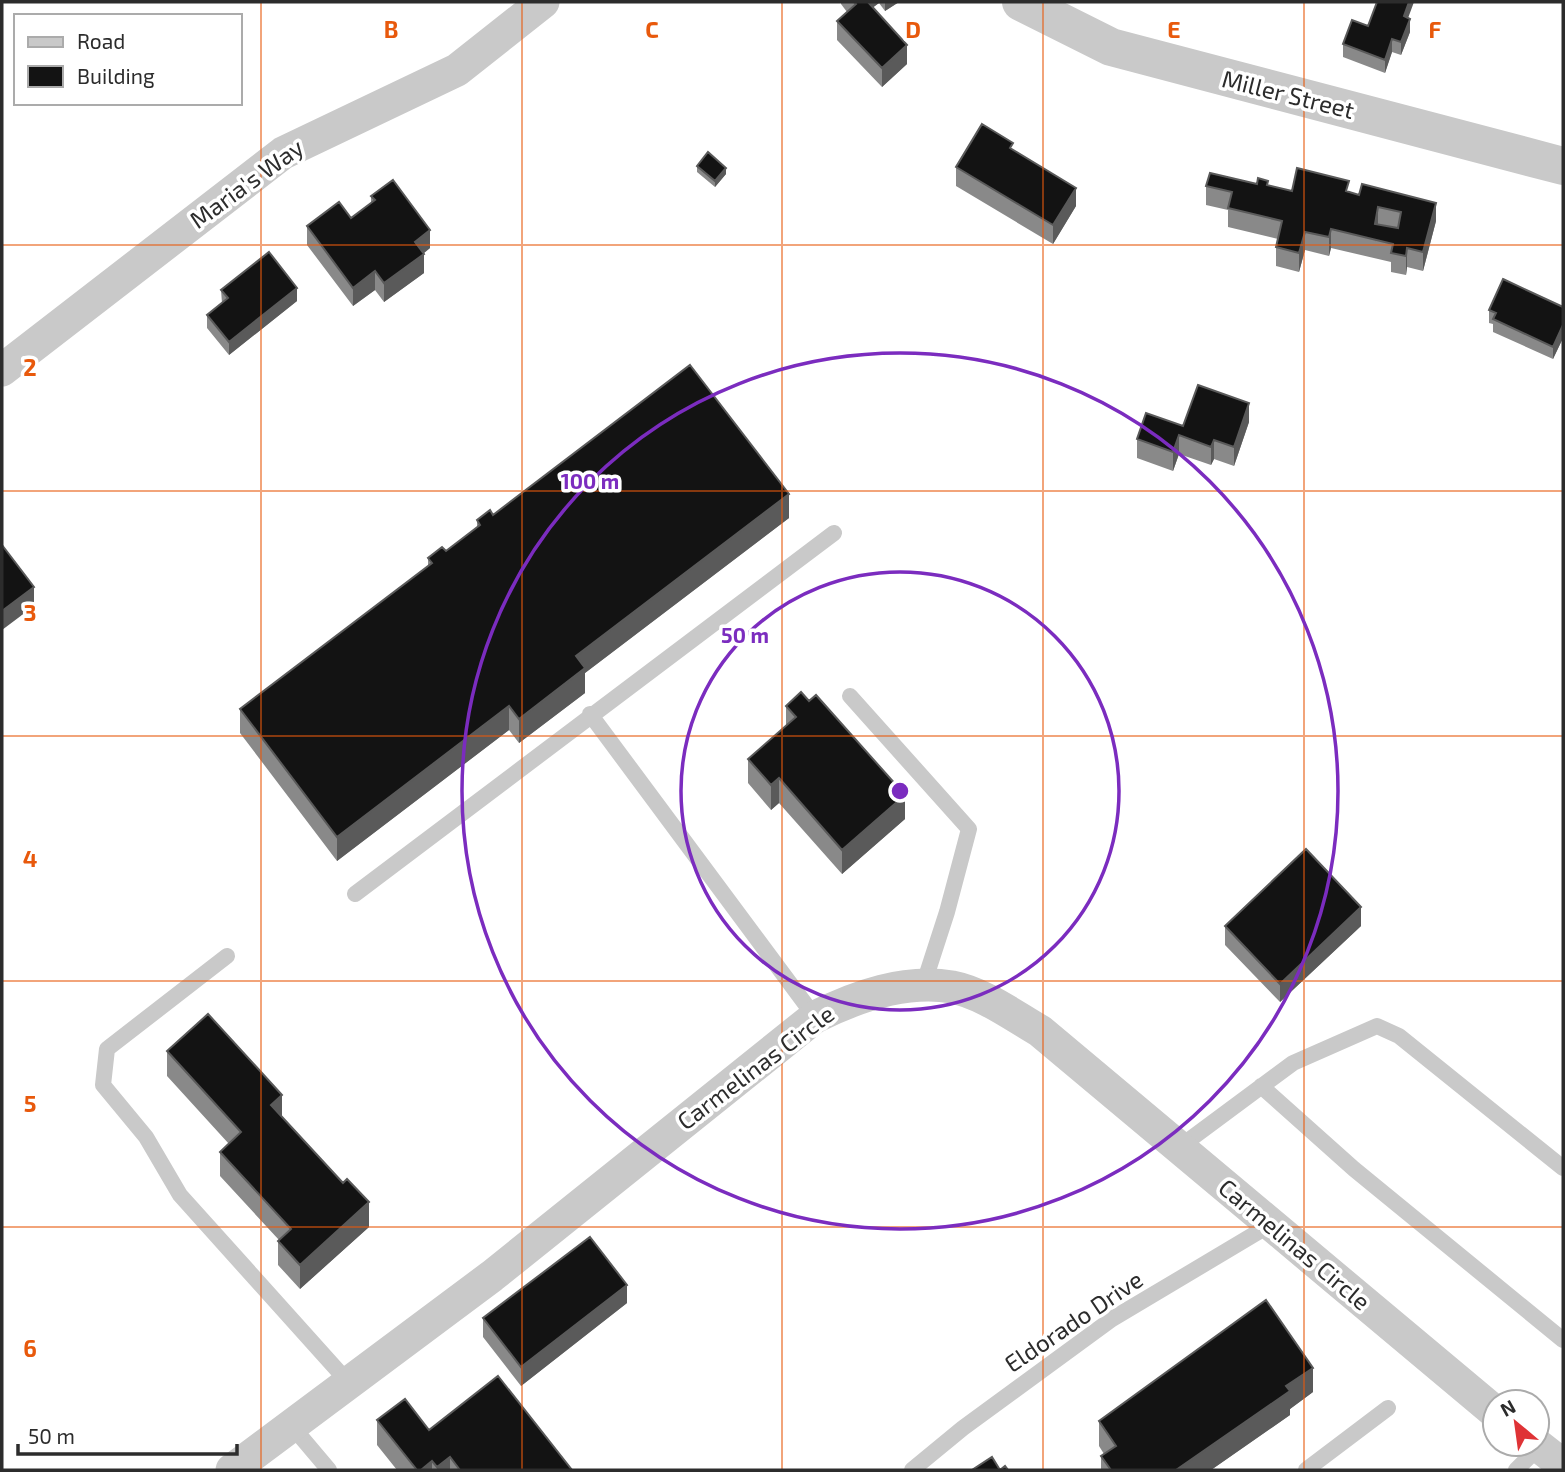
<svg xmlns="http://www.w3.org/2000/svg" width="1565" height="1472" viewBox="0 0 1565 1472" font-family="'Exo 2',sans-serif">
<style>
.lines{fill:none;stroke-linecap:round;stroke-linejoin:round}
.service{stroke:#c9c9c9;stroke-width:16}
.minor{stroke:#c9c9c9;stroke-width:33}
.tertiary{stroke:#c9c9c9;stroke-width:38}
.wall{fill:#898989}
.shaded-wall{fill:#5a5a5a}
.building{fill:#131313;stroke:#5a5a5a;stroke-width:2;fill-rule:evenodd}
.grid{fill:none;stroke:#e8590c;stroke-width:2;stroke-opacity:0.55}
.ring{fill:none;stroke:#7b2cbf;stroke-width:3.5}
.labels{text-anchor:middle;stroke-width:7;stroke-linejoin:round;paint-order:stroke}
.street-label{font-size:24px;fill:#2c2c2c;stroke:#fff}
.grid-label{font-size:23px;text-anchor:middle;font-weight:bold;fill:#e8590c;stroke:#fff;stroke-width:7;stroke-linejoin:round;paint-order:stroke}
.centre{fill:#7b2cbf;stroke:#fff;stroke-width:3.5}
.ring-label{font-size:21px;text-anchor:middle;font-weight:bold;fill:#7b2cbf;stroke:#fff;stroke-width:7;stroke-linejoin:round;paint-order:stroke}
</style>
<rect width="100%" height="100%" fill="#fff"/>
<g class="lines">
<path class="service" d="M 850,696 L 969,829 L 947,912 L 923,986
M 590,714 L 815,1017
M 355,894 L 834,533
M 227,956 L 107,1049 L 103,1085 L 146,1137 L 180,1195 L 348,1382
M 1261,1086 L 1354,1169 L 1563,1340
M 1177,1149 L 1293,1063 L 1377,1026 L 1399,1036 L 1563,1168
M 291,1425 L 329,1470
M 912,1470 L 963,1428 L 1112,1319 L 1270,1225
M 1306,1470 L 1388,1408
M 1516,1470 L 1539,1447"/>
<path class="minor" d="M 2,370 L 283,153 L 457,70 L 543,2
M 1536,1444 L 1563,1465
M 232,1470 L 492,1276 L 815,1017 C 857,996 905,979 952,987 C 983,993 1014,1016 1040,1031 L 1495,1412"/>
<path class="tertiary" d="M 1021,2 L 1111,47 L 1563,166"/>
</g>
<path class="wall" d="M 841,2 L 899,2 L 885,11 L 879,3 L 873,7 L 907,64 L 882,87 L 837,40 L 837,21 L 847,12 L 841,4 Z
M 1408,18 L 1410,32 L 1401,55 L 1392,52 L 1385,73 L 1343,57 L 1343,44 L 1368,26 Z
M 1013,150 L 1076,206 L 1053,244 L 956,186 L 956,167 Z
M 697,166 L 726,174 L 715,187 L 697,172 Z
M 1257,184 L 1268,186 L 1292,191 L 1349,192 L 1436,221 L 1423,271 L 1407,267 L 1406,275 L 1391,272 L 1391,262 L 1331,248 L 1329,256 L 1305,250 L 1299,272 L 1276,266 L 1276,247 L 1278,239 L 1228,227 L 1228,210 L 1206,205 L 1206,186 Z
M 371,196 L 430,248 L 423,254 L 424,273 L 384,302 L 375,290 L 353,306 L 307,245 L 307,226 L 351,218 L 371,203 Z
M 221,290 L 297,301 L 229,355 L 207,328 L 207,315 L 222,303 Z
M 1563,307 L 1563,338 L 1553,359 L 1493,332 L 1493,324 L 1489,323 L 1489,310 Z
M 1249,422 L 1234,466 L 1214,459 L 1211,465 L 1179,454 L 1173,471 L 1137,458 L 1137,439 L 1183,426 Z
M 493,515 L 789,518 L 585,673 L 585,693 L 519,743 L 509,730 L 337,861 L 240,733 L 240,709 L 428,566 L 428,558 L 446,551 L 477,528 L 477,520 Z
M 786,706 L 905,819 L 842,874 L 779,803 L 771,810 L 748,783 L 748,759 L 786,726 Z
M 1225,926 L 1361,926 L 1280,1002 L 1225,945 Z
M 167,1051 L 282,1117 L 369,1227 L 300,1289 L 278,1265 L 278,1241 L 279,1240 L 220,1176 L 220,1152 L 229,1144 L 167,1076 Z
M 627,1303 L 521,1386 L 483,1337 L 483,1318 Z
M 1313,1392 L 1290,1409 L 1290,1415 L 1211,1470 L 1101,1470 L 1101,1456 L 1104,1454 L 1099,1446 L 1099,1421 Z
M 377,1420 L 429,1430 L 572,1470 L 397,1470 L 377,1445 Z"/>
<path class="shaded-wall" d="M 863,2 L 879,2 L 879,3 L 863,15 Z
M 885,2 L 899,2 L 885,11 Z
M 1409,2 L 1414,2 L 1404,29 L 1404,16 Z
M 1410,19 L 1410,32 L 1401,55 L 1401,42 Z
M 1392,39 L 1392,52 L 1385,73 L 1385,60 Z
M 907,45 L 907,64 L 882,87 L 882,68 Z
M 726,168 L 726,174 L 715,187 L 715,181 Z
M 1076,188 L 1076,206 L 1053,244 L 1053,225 Z
M 1436,203 L 1436,221 L 1423,271 L 1423,252 Z
M 1378,207 L 1378,226 L 1375,242 L 1375,224 Z
M 1331,229 L 1331,248 L 1329,256 L 1329,237 Z
M 430,230 L 430,248 L 415,260 L 415,242 Z
M 1305,232 L 1305,250 L 1299,272 L 1299,253 Z
M 1407,248 L 1407,267 L 1406,275 L 1406,256 Z
M 424,254 L 424,273 L 384,302 L 384,283 Z
M 375,271 L 375,290 L 353,306 L 353,288 Z
M 297,288 L 297,301 L 229,355 L 229,342 Z
M 1563,325 L 1563,338 L 1553,359 L 1553,347 Z
M 1249,403 L 1249,422 L 1234,466 L 1234,447 Z
M 1179,435 L 1179,454 L 1173,471 L 1173,452 Z
M 1214,440 L 1214,459 L 1211,465 L 1211,447 Z
M 789,494 L 789,518 L 585,673 L 585,693 L 519,743 L 519,719 L 576,656 Z
M 34,587 L 34,606 L 2,630 L 2,611 Z
M 509,706 L 509,730 L 337,861 L 337,837 Z
M 779,778 L 779,803 L 771,810 L 771,785 Z
M 905,795 L 905,819 L 842,874 L 842,850 Z
M 1361,907 L 1361,926 L 1280,1002 L 1280,984 Z
M 282,1095 L 282,1120 L 271,1105 Z
M 369,1202 L 369,1227 L 300,1289 L 300,1265 Z
M 627,1285 L 627,1303 L 521,1386 L 521,1367 Z
M 1313,1368 L 1313,1392 L 1290,1409 L 1290,1415 L 1211,1470 L 1176,1470 L 1286,1386 Z
M 450,1457 L 450,1470 L 437,1470 L 437,1467 Z
M 432,1461 L 432,1470 L 421,1470 Z"/>
<path class="building" d="M 854,2 L 868,2 L 907,45 L 882,68 L 837,21 L 856,4 Z
M 1377,2 L 1409,2 L 1404,16 L 1410,19 L 1401,42 L 1392,39 L 1385,60 L 1343,44 L 1352,20 L 1368,26 Z
M 982,124 L 1013,143 L 1010,148 L 1076,188 L 1053,225 L 956,167 Z
M 708,152 L 726,168 L 715,181 L 697,166 Z
M 1297,168 L 1349,181 L 1346,191 L 1359,195 L 1362,184 L 1436,203 L 1423,252 L 1407,248 L 1406,256 L 1391,253 L 1393,244 L 1331,229 L 1329,237 L 1305,232 L 1299,253 L 1276,247 L 1282,221 L 1228,208 L 1232,192 L 1206,186 L 1210,173 L 1257,184 L 1258,178 L 1268,181 L 1267,185 L 1292,191 ZM 1378,207 L 1401,212 L 1398,228 L 1375,224 Z
M 393,180 L 430,230 L 415,242 L 424,254 L 384,283 L 375,271 L 353,288 L 307,226 L 339,202 L 351,218 L 375,200 L 371,196 Z
M 269,252 L 297,288 L 229,342 L 207,315 L 228,298 L 221,290 Z
M 1503,279 L 1563,307 L 1563,325 L 1553,347 L 1493,319 L 1496,313 L 1489,310 Z
M 690,365 L 789,494 L 576,656 L 585,668 L 519,719 L 509,706 L 337,837 L 240,709 L 432,563 L 428,558 L 442,547 L 446,551 L 480,525 L 477,520 L 490,510 L 493,515 Z
M 1198,385 L 1249,403 L 1234,447 L 1214,440 L 1211,447 L 1179,435 L 1173,452 L 1137,439 L 1146,413 L 1183,426 Z
M 2,545 L 34,587 L 2,611 Z
M 801,692 L 809,701 L 816,695 L 905,795 L 842,850 L 779,778 L 771,785 L 748,759 L 796,717 L 786,706 Z
M 1306,849 L 1361,907 L 1280,984 L 1225,926 Z
M 208,1014 L 282,1095 L 271,1105 L 343,1183 L 347,1179 L 369,1202 L 300,1265 L 278,1241 L 291,1229 L 220,1152 L 241,1132 L 167,1051 Z
M 590,1237 L 627,1285 L 521,1367 L 483,1318 Z
M 1266,1300 L 1313,1368 L 1286,1386 L 1290,1391 L 1176,1470 L 1111,1470 L 1101,1456 L 1116,1446 L 1099,1421 Z
M 498,1376 L 572,1470 L 460,1470 L 450,1457 L 437,1467 L 432,1461 L 421,1470 L 417,1470 L 377,1420 L 405,1399 L 429,1430 Z
M 992,1457 L 1000,1470 L 1005,1466 L 1008,1470 L 972,1470 Z"/>
<path class="grid" d="M 261,2 L 261,1470M 522,2 L 522,1470M 782,2 L 782,1470M 1043,2 L 1043,1470M 1304,2 L 1304,1470M 2,245 L 1563,245M 2,491 L 1563,491M 2,736 L 1563,736M 2,981 L 1563,981M 2,1227 L 1563,1227"/>
<g class="ring">
<circle cx="900" cy="791" r="219"/>
<circle cx="900" cy="791" r="438"/>
</g>
<g class="labels">
<g class="street-label">
<text transform="translate(1288 95) rotate(14)" y="8">Miller Street</text>
<text transform="translate(247 184) rotate(-36)" y="8">Maria's Way</text>
<text transform="translate(756 1068) rotate(-37)" y="8">Carmelinas Circle</text>
<text transform="translate(1294 1245) rotate(40)" y="8">Carmelinas Circle</text>
<text transform="translate(1074 1322) rotate(-34)" y="8">Eldorado Drive</text>
</g>
</g>
<g class="grid-label">
<text x="391" y="38">B</text>
<text x="652" y="38">C</text>
<text x="913" y="38">D</text>
<text x="1174" y="38">E</text>
<text x="1435" y="38">F</text>
<text x="30" y="376">2</text>
<text x="30" y="621">3</text>
<text x="30" y="867">4</text>
<text x="30" y="1112">5</text>
<text x="30" y="1357">6</text>
</g>
<circle cx="900" cy="791" r="10" class="centre"/>
<g class="ring-label">
<text x="590" y="489">100 m</text>
<text x="745" y="643">50 m</text>
</g>
<rect width="1565" height="1472" fill="none" stroke="#2c2c2c" stroke-width="7"/>
<rect x="14" y="14" width="228" height="91" fill="#ffffff" stroke="#ababab" stroke-width="2"/>
<rect x="28" y="37" width="35" height="10" fill="#c9c9c9" stroke="#ababab" stroke-width="2"/>
<text x="77" y="49" font-size="21" fill="#2c2c2c">Road</text>
<rect x="28" y="66" width="35" height="21" fill="#131313" stroke="#ababab" stroke-width="2"/>
<text x="77" y="84" font-size="21" fill="#2c2c2c">Building</text>
<g transform="translate(1516 1423) rotate(331)"><circle r="33" fill="#ffffff" stroke="#ababab" stroke-width="2"/>
<path d="M0-5L12 26L0 18L-12 26Z" fill="#df3336"/>
<text y="-10" font-size="19" font-weight="bold" text-anchor="middle" fill="#2c2c2c">N</text>
</g>
<path d="M18 1444v10h219v-10" fill="none" stroke="#2c2c2c" stroke-width="3.5"/>
<text x="28" y="1444" font-size="21" fill="#2c2c2c" stroke="#ffffff" stroke-width="5" paint-order="stroke">50 m</text>
</svg>
